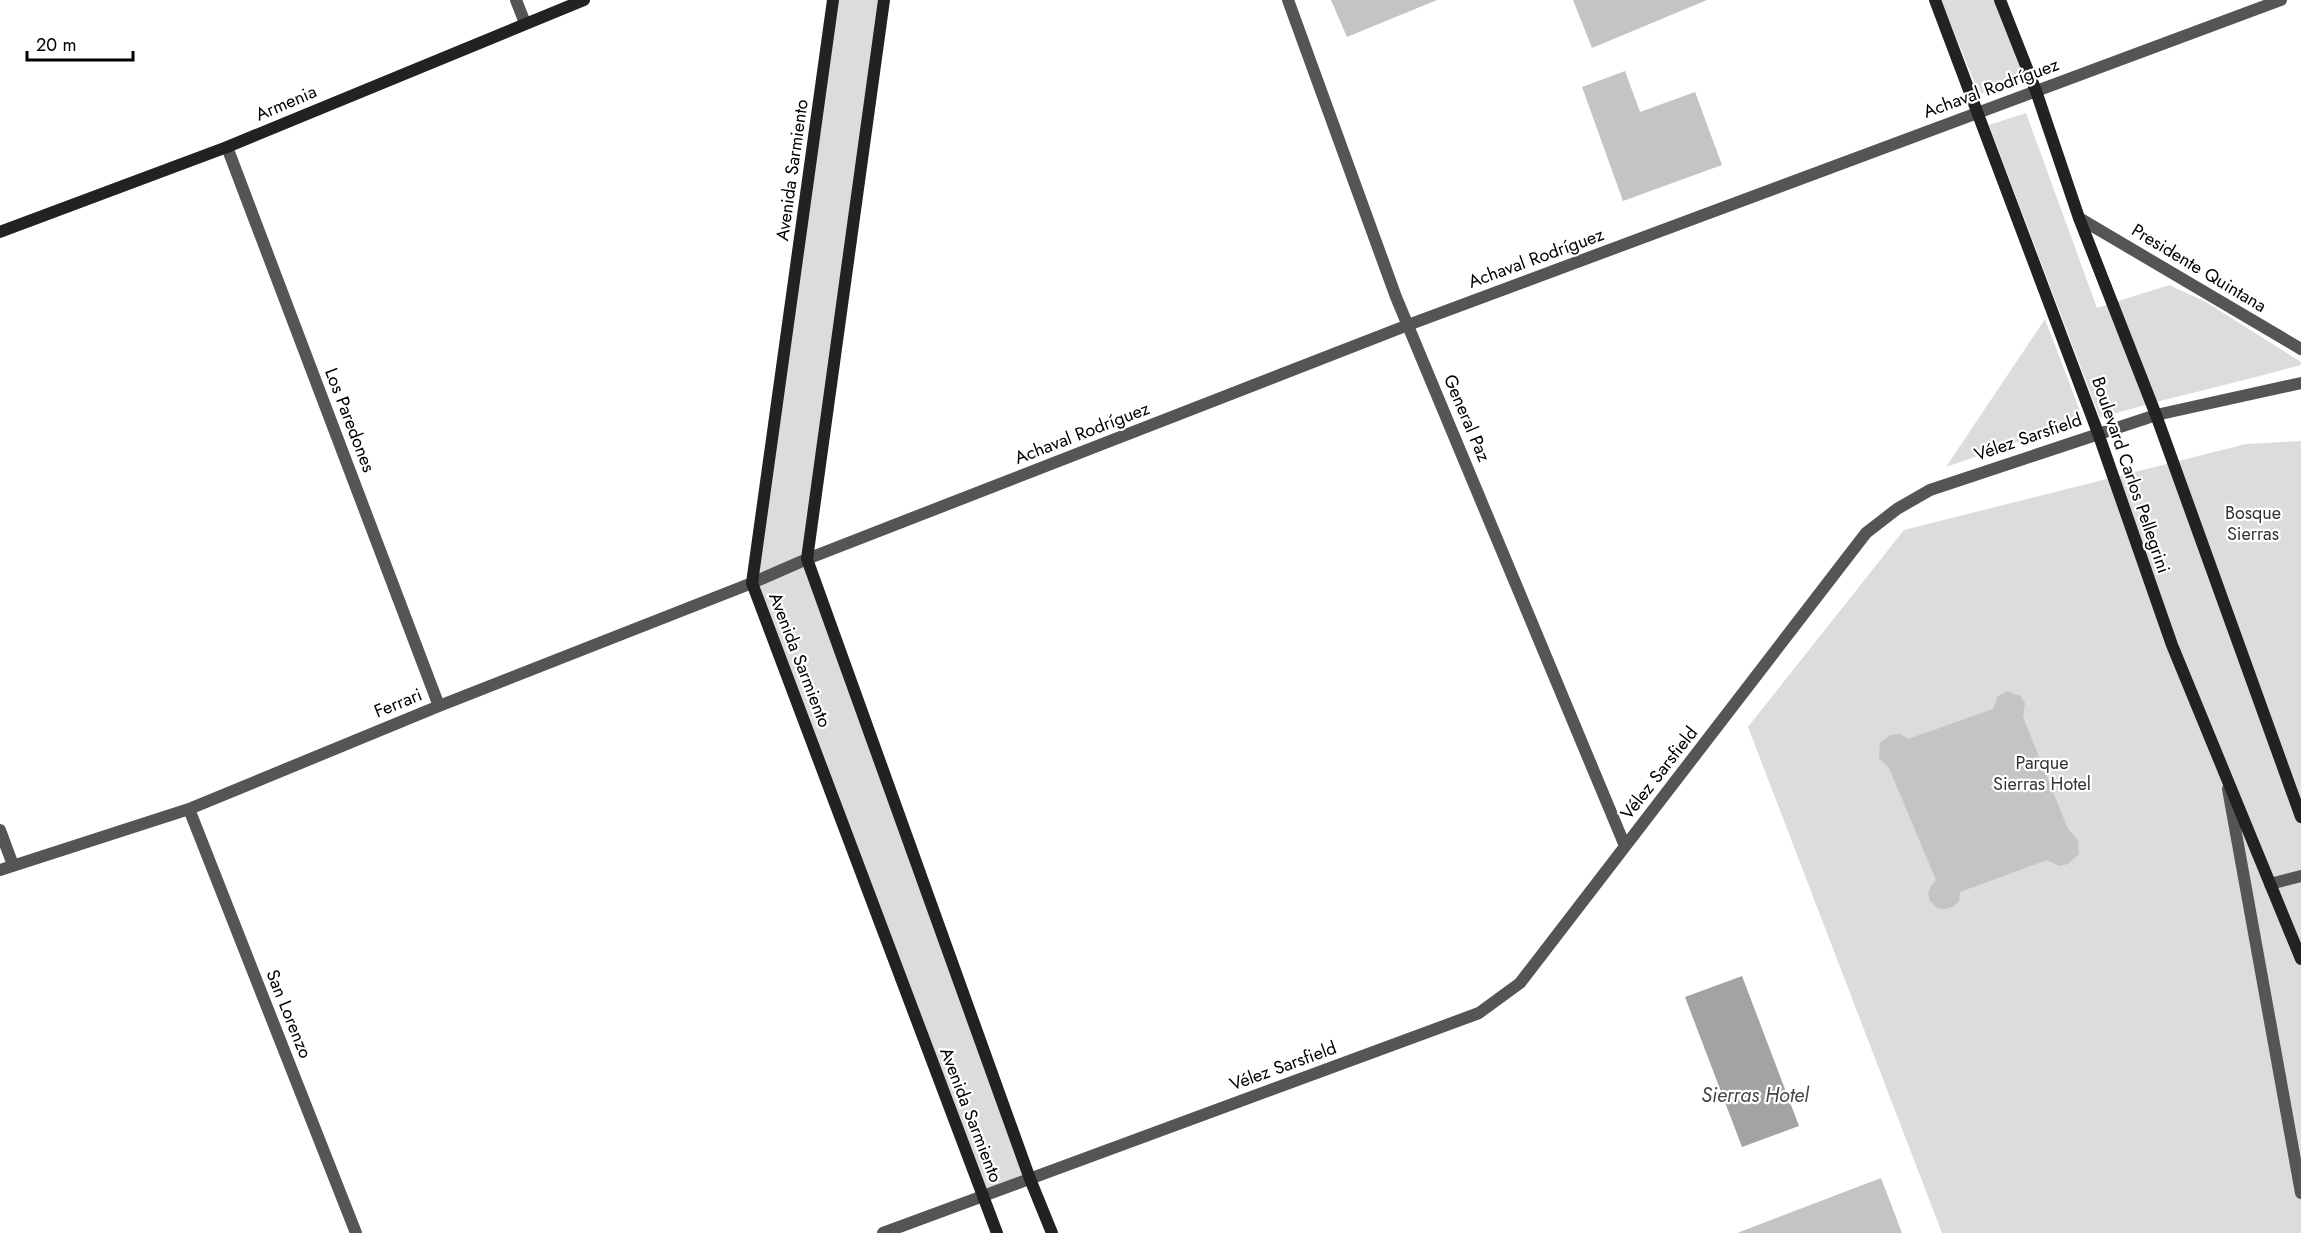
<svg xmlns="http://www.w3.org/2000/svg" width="2301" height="1233" viewBox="0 0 2301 1233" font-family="Jost,sans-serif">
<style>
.green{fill:#dcdcdc}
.water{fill:#a3a3a3}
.building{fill:#c4c4c4}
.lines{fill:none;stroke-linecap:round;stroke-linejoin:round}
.lane{stroke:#555;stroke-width:12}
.street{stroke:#555;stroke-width:12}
.secondary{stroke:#222;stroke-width:12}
.labels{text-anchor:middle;stroke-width:4.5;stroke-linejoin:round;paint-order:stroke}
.street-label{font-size:18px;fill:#000;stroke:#fff}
.park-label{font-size:18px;fill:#333;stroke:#fff}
.water-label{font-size:20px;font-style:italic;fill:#444;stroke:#fff}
</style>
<rect width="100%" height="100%" fill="#fff"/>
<path class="green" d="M 833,0 L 884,0 L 807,559 L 1030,1179 L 982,1197 L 752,583 Z
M 1941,0 L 1996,0 L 2026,78 L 1979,94 Z
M 2026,113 L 2097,308 L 2169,285 L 2206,302 L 2301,362 L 2301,365 C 2234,384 2166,398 2100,418 L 1989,125 Z
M 2045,319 L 2083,419 L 1946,467 Z
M 2301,441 L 2301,1233 L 1942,1233 L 1748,727 L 1904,530 L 2246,444 Z"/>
<path class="water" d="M 1742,976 L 1799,1126 L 1742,1147 L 1685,997 Z"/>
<path class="building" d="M 1331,0 L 1437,0 L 1347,37 Z
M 1573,0 L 1707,0 L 1592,48 Z
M 1625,71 L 1640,112 L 1695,92 L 1722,165 L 1623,201 L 1582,87 Z
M 2007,691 L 2020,696 L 2025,703 L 2023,717 L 2068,829 L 2078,840 L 2079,854 L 2068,864 L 2059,866 L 2047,860 L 1960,892 L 1959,901 L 1953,907 L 1945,909 L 1937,908 L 1930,901 L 1928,893 L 1931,886 L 1936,880 L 1889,768 L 1879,758 L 1880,743 L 1890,735 L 1900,734 L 1908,739 L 1993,709 L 1998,696 Z
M 1881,1178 L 1902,1233 L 1737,1233 Z"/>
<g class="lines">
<path class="lane" d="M 2228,789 L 2301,1193"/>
<path class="street" d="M 516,0 L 525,23
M 1288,0 L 1396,297 L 1625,846
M 227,147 L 439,706
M 2079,218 L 2301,349
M 189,809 L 356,1233
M 0,830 L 13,865
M 0,870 L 189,809 L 439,706 L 752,583 L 807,559 L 1408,325 L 2281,0
M 2270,884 L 2301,876
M 883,1233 L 1479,1013 L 1520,983 L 1866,533 L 1897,509 L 1930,490 L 2156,415 L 2301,383"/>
<path class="secondary" d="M 833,0 L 752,583 L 997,1233
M 884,0 L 807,559 L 1030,1179 L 1052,1233
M 1935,0 L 2098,433 L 2172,645 L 2301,959
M 2000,0 L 2036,91 L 2079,218 L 2156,415 L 2301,817
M 0,232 L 227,147 L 584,0"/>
</g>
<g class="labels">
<g class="street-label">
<text transform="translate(1991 88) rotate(-20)" y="6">Achaval Rodríguez</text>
<text transform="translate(286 103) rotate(-23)" y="6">Armenia</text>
<text transform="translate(792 170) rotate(-82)" y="6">Avenida Sarmiento</text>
<text transform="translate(1536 258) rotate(-20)" y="6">Achaval Rodríguez</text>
<text transform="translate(2199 268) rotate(31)" y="6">Presidente Quintana</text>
<text transform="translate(1467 418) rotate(67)" y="6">General Paz</text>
<text transform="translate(350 420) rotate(69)" y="6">Los Paredones</text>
<text transform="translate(1082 433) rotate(-21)" y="6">Achaval Rodríguez</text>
<text transform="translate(2028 437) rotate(-19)" y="6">Vélez Sarsfield</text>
<text transform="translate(2131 475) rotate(71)" y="6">Boulevard Carlos Pellegrini</text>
<text transform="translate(800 660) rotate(69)" y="6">Avenida Sarmiento</text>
<text transform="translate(398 703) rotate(-22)" y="6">Ferrari</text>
<text transform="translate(1659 773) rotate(-52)" y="6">Vélez Sarsfield</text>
<text transform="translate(289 1014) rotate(68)" y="6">San Lorenzo</text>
<text transform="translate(1283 1066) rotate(-20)" y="6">Vélez Sarsfield</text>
<text transform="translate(971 1115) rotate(69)" y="6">Avenida Sarmiento</text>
</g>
<g class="park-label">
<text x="2253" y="519">Bosque<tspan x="2253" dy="21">Sierras</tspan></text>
<text x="2042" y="769">Parque<tspan x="2042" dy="21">Sierras Hotel</tspan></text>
</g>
<g class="water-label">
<text x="1755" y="1102">Sierras Hotel</text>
</g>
</g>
<path d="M27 51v9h106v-9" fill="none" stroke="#000000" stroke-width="3"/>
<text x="36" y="51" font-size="18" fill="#000000" stroke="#ffffff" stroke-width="4.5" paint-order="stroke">20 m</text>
</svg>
